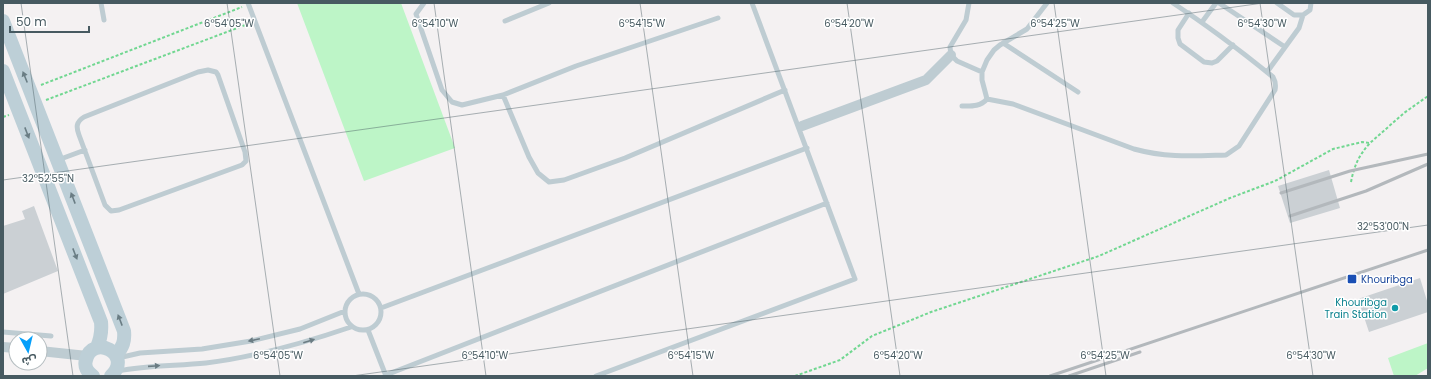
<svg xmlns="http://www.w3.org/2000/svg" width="1431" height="379" viewBox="0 0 1431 379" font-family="Poppins,'Noto Sans Arabic',sans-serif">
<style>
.green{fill:#bdf5c7}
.building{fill:#cbd0d4}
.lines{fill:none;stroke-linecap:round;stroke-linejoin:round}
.path{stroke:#71d791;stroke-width:2;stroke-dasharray:3 2;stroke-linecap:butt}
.lane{stroke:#beccd2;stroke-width:5}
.street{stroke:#beccd2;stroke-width:10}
.secondary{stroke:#bdcfd7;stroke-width:14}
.rail{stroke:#b3b8bc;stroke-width:3}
.oneway{fill:#6a7d84}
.oneway2{fill:#6b7c83}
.ticks{fill:none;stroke:#475a61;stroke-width:1;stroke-opacity:0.45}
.transit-dot{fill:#1a4fb4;stroke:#fff;stroke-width:1.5}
.culture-dot{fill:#0f9aa8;stroke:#fff;stroke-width:1.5}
.labels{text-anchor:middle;stroke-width:3;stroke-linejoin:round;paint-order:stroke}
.transit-label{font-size:10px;fill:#164399;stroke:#fff;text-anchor:start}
.culture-label{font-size:10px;fill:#0d838f;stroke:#fff;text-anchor:end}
.ticks-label{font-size:10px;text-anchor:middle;fill:#475a61;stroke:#fff;stroke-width:3;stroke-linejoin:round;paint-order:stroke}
</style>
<rect width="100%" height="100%" fill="#f4f1f2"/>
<path class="green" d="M 297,3 L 401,3 L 455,148 L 364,181 Z
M 1428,343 L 1428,368 L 1415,376 L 1394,376 L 1388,358 Z"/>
<path class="building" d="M 1329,170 L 1340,208 L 1290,223 L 1278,186 Z
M 34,206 L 58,271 L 3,294 L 3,226 L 25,219 L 22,211 Z
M 1420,278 L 1428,304 L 1428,312 L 1369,332 L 1358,299 Z"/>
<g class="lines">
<path class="path" d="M 41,85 L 242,7
M 46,100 L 248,24
M 3,117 L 9,115
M 1351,182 C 1354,166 1359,155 1370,143
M 795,376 L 840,360 L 872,336 L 931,312 L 1099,256 L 1230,198 L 1275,181 L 1333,149 L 1362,142 L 1370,143 L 1404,113 L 1428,96"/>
<path class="lane" d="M 101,3 L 104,20
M 248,3 L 359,294
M 424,3 L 416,14 L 442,90 L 452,102 L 462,105 L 503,95 L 576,66 L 718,18
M 969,3 L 966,20 L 950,47 L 951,55 L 957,61 L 982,72
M 1219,3 L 1285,47
M 1277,3 L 1294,15 L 1303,15 L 1310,10 L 1311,3
M 1189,13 L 1178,30 L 1178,38 L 1180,44 L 1204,62 L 1212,63 L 1217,61 L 1233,45
M 505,21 L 549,3
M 1202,22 L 1216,3
M 1003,43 L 1078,92
M 208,70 L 216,72 L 218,75 L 245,152 L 246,161 L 242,165 L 119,210 L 111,211 L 105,205 L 79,135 C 76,127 76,122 84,117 L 198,72 Z
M 1267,72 L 1299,28 L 1303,15
M 503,95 L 529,157 L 538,173 L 549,182 L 564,180 L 625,158 L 785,90
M 987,99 L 1013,104 L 1134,149 C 1167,158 1192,156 1226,155 L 1239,146 L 1275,90 C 1276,85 1276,82 1273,77 C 1241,51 1208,26 1173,3
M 987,99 L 982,80 L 982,72 L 987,60 L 994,50 L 1000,45 L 1027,29 L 1047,3
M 962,106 C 971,106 980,107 987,99
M 58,160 L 85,150
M345 312a18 18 0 1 1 36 0a18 18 0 1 1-36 0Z
M 381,308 L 807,148
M 368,330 L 386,376
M 3,332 L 51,336
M 118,358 L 140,353 L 202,349 L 251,341 L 300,329 L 345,311
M 118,371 C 147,365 177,366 206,363 C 256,357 304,343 351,327
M 386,375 L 827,203
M 596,376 L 855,279 L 752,3"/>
<path class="street" d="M 802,126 L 926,80 L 951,55
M 3,347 L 16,348
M 40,351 L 87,356"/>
<path class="secondary" d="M 3,21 L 124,331 C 125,341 123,347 116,355
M 3,71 L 101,322 C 102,332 101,338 97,347
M 93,376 C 87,372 84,366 86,360 C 92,333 134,354 111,376"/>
<path class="rail" d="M 1281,193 L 1350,171 L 1428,154
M 1290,216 L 1366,191 L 1428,164
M 1050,376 L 1428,250
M 1069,376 L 1140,352"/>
</g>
<defs><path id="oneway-solid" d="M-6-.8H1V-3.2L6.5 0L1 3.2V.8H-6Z"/></defs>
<g class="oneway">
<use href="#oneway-solid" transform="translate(25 77) rotate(-112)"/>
<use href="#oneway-solid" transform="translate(27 133) rotate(69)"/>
<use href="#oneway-solid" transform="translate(73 198) rotate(-111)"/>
<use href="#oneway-solid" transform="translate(75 254) rotate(69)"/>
<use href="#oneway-solid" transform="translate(120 320) rotate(-111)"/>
</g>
<g class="oneway2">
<use href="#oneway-solid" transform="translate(254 340) rotate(168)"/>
<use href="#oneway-solid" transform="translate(309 341) rotate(-17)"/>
<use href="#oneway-solid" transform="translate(154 366) rotate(-4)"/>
</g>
<path class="ticks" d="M 21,3 L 73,376M 227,3 L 280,376M 434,3 L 486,376M 640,3 L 693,376M 847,3 L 900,376M 1054,3 L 1106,376M 1260,3 L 1313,376M 3,180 L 1263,3M 352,376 L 1428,225"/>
<rect class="transit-dot" x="1347" y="274" width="10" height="10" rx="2"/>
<circle class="culture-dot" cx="1395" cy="308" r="4"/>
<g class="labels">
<g class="transit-label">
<text x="1361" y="283">Khouribga</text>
</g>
<g class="culture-label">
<text x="1387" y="306">Khouribga<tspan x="1387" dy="12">Train Station</tspan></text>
</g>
</g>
<g class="ticks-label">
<text x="229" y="27">6°54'05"W</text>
<text x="435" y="27">6°54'10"W</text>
<text x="642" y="27">6°54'15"W</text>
<text x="849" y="27">6°54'20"W</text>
<text x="1055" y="27">6°54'25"W</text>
<text x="1262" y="27">6°54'30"W</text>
<text x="48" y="182">32°52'55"N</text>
<text x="1383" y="230">32°53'00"N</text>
<text x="278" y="359">6°54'05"W</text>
<text x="485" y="359">6°54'10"W</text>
<text x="691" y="359">6°54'15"W</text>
<text x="898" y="359">6°54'20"W</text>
<text x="1105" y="359">6°54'25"W</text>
<text x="1311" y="359">6°54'30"W</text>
</g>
<rect width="1431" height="379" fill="none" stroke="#475a61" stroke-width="8"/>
<g transform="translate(28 351) rotate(172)"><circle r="19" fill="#ffffff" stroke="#b5bdc0"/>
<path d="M0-3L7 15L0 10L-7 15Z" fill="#069ffa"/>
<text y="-6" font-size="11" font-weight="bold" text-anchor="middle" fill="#475a61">ش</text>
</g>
<path d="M10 26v6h79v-6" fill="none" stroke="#475a61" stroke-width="2"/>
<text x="16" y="26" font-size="12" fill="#475a61" stroke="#ffffff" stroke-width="3" paint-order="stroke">50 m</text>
</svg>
